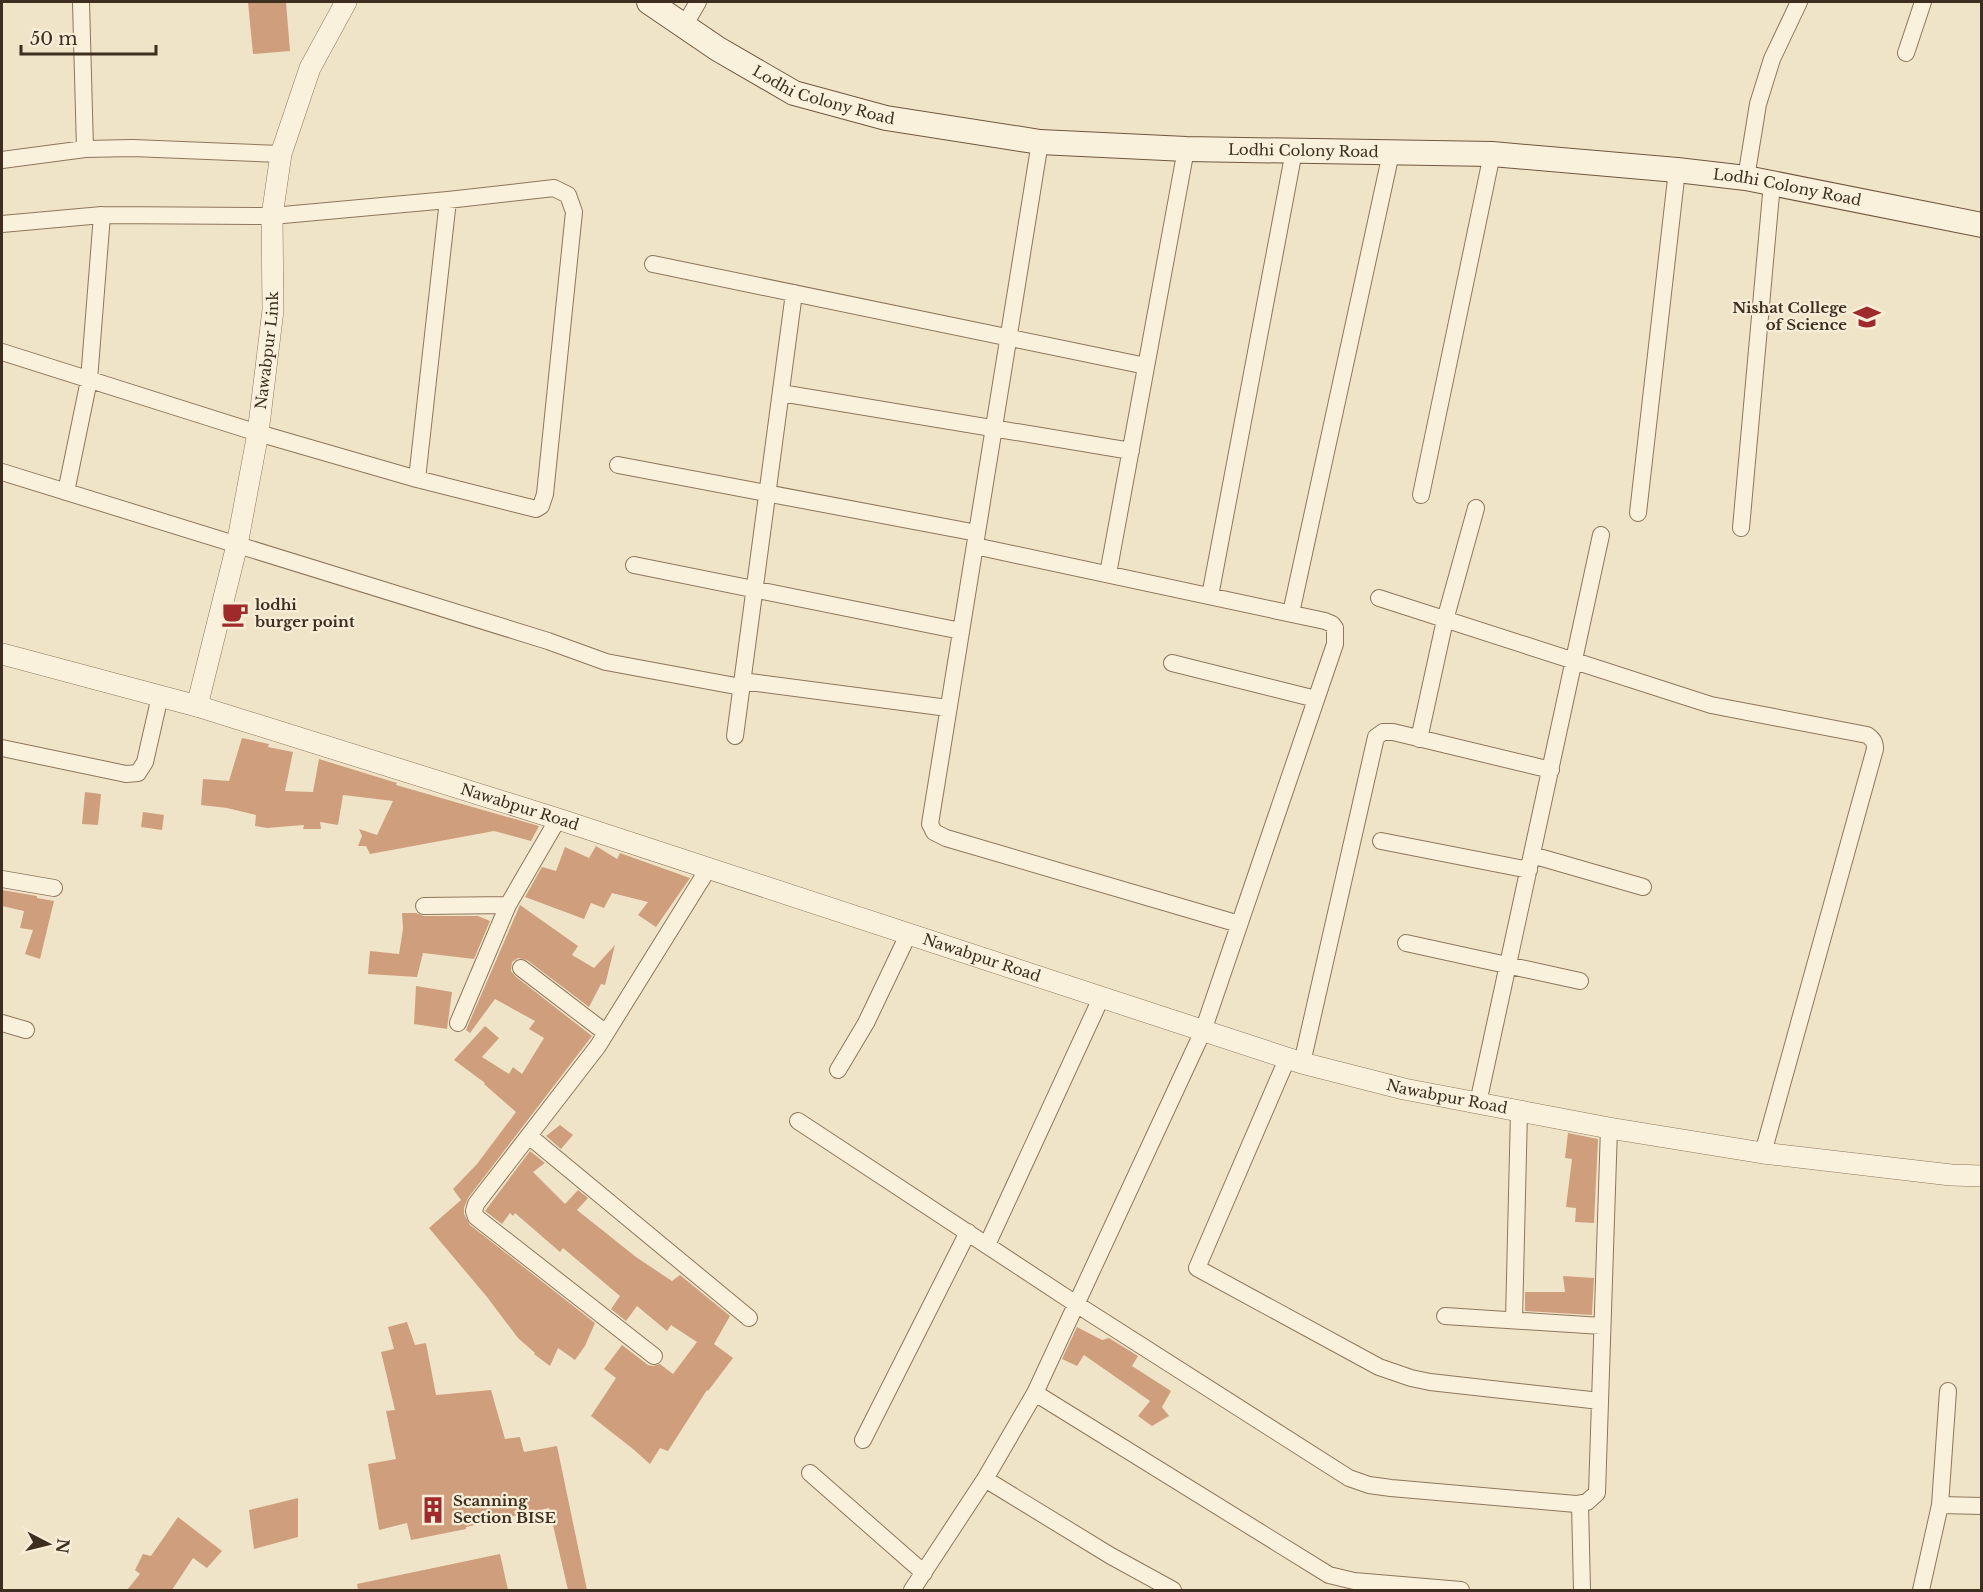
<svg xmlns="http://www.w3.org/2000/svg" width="1983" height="1592" viewBox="0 0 1983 1592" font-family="'Libre Baskerville',serif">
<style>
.building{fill:#cf9f7d}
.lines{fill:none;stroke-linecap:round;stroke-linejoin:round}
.minor-casing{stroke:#8d765c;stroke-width:18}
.tertiary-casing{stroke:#8d765c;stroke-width:22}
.secondary-casing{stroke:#6f573f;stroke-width:26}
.minor{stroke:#faf1dc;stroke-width:16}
.tertiary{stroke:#faf1dc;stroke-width:21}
.secondary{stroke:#faf1dc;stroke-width:24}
.labels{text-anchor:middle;stroke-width:4.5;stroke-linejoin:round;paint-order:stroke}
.street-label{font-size:15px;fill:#3d2e20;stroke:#f7eed8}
.poi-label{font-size:15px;font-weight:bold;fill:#3d2e20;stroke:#f7eed8;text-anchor:start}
</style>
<rect width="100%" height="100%" fill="#f0e4c8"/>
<path class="building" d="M 248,2 L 286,2 L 290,51 L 253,54 Z
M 242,738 L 269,744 L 268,747 L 293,752 L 285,791 L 313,792 L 319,759 L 397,783 L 396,785 L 539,826 L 531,841 L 494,831 L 370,854 L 366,846 L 358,846 L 362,836 L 359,829 L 377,835 L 393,801 L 343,795 L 338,825 L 320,822 L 321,829 L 303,829 L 304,825 L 267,828 L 255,826 L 256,815 L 227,808 L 201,805 L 203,779 L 229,781 Z
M 85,792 L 101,794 L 98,825 L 82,824 Z
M 143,812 L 164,815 L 162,830 L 141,827 Z
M 596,846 L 617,859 L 620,853 L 690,878 L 656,927 L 638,915 L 648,902 L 612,893 L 604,908 L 591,903 L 584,919 L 525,897 L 542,867 L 556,871 L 565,847 L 589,858 Z
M 2,890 L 37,896 L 37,898 L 54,901 L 40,959 L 25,954 L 33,930 L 20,928 L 24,911 L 2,906 Z
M 520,905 L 578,946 L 572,955 L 594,968 L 615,945 L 605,985 L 601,984 L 589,1007 L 527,960 L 518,958 L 512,962 L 511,971 L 515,976 L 592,1036 L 468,1198 L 464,1208 L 464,1214 L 470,1225 L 595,1323 L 585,1346 L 575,1360 L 558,1348 L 550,1366 L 534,1354 L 535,1353 L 518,1338 L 487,1297 L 429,1228 L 461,1200 L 453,1189 L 477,1164 L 516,1112 L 484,1084 L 485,1083 L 454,1060 L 485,1026 L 499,1038 L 482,1057 L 509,1074 L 513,1067 L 522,1074 L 544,1038 L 529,1029 L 535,1021 L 495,999 L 470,1033 L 466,1030 Z
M 402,913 L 416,913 L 424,916 L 478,916 L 490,921 L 474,959 L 423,953 L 417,977 L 368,974 L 370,951 L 399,954 L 403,929 Z
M 416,986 L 452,992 L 447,1029 L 414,1024 Z
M 560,1125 L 573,1135 L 561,1149 L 546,1136 Z
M 1568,1133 L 1598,1139 L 1594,1223 L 1575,1222 L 1576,1208 L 1566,1207 L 1572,1159 L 1565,1158 Z
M 530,1151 L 545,1163 L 533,1172 L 565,1204 L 578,1190 L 588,1198 L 577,1210 L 636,1257 L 672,1281 L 680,1275 L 730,1316 L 714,1344 L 733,1358 L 708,1391 L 707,1390 L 668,1451 L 660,1448 L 650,1464 L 633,1449 L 591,1416 L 616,1378 L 604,1369 L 622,1345 L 648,1365 L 653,1366 L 660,1364 L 673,1374 L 697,1342 L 671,1325 L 667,1331 L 637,1306 L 626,1321 L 611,1309 L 620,1296 L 563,1248 L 560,1252 L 515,1213 L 513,1216 L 510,1213 L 502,1224 L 485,1211 Z
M 1563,1276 L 1594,1278 L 1592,1315 L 1525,1311 L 1525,1292 L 1565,1292 Z
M 407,1322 L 415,1345 L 426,1343 L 436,1395 L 491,1390 L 505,1439 L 520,1437 L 524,1452 L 557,1446 L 587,1590 L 568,1590 L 549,1508 L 466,1527 L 466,1529 L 411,1540 L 407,1523 L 379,1530 L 368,1464 L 396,1459 L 386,1411 L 395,1410 L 381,1352 L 394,1349 L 388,1327 Z
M 1077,1327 L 1102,1340 L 1109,1338 L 1138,1356 L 1132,1366 L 1171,1391 L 1162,1407 L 1169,1416 L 1152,1426 L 1138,1416 L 1150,1401 L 1084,1355 L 1077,1366 L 1062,1359 Z
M 298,1498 L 298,1537 L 254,1549 L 249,1510 Z
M 178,1517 L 222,1551 L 207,1568 L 193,1558 L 172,1590 L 127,1590 L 140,1574 L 135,1570 L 143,1554 L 151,1556 Z
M 500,1554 L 508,1590 L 358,1590 L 357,1584 Z"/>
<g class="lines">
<defs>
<path id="minor" d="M 81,2 L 85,149
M 684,26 L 698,2
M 1906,53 L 1923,2
M 1040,142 L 930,824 L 934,832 L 946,838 L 1239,924
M 2,160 L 85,149 L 133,148 L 281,154
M 1746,178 L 1758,104 L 1772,59 L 1799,2
M 2,224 L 102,215 L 272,216 L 448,200 L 554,188 L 568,195 L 574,212 L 545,494 L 541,506 L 536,509 L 417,479 L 258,433 L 2,352
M 653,264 L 1146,366
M 781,393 L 1131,451
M 618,465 L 977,533
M 2,472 L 548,641 L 606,662 L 741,687
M 417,479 L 448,200
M 66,492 L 89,380 L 102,215
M 1421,495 L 1492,154
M 1638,513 L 1677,170
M 1741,528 L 1772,183
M 634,565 L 961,631
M 1108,574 L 1186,149
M 1210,596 L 1294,151
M 1379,598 L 1711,705 L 1867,735 C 1873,739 1875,742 1875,749 L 1763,1153
M 1291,613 L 1391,153
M 1172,663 L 1316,699
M 742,681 L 948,708
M 735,736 L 794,293
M 1419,739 L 1445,620 L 1476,508
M 2,748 L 126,774 L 138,773 L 145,762 L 160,696
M 1381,841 L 1529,870
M 1532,855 L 1643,887
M 2,879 L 54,888
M 424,906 L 508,905
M 1406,943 L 1580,981
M 521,968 L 606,1033
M 2,1023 L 26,1030
M 458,1023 L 508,905 L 558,819
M 1287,1059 L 1197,1268 L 1379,1367 L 1411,1378 L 1430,1382 L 1600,1401
M 1302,1063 L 1376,737 L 1383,732 L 1393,732 L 1551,770
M 838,1070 L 866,1023 L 908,935
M 1478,1103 L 1601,535
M 798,1121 L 1076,1304 L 1349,1478 L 1369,1485 L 1391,1488 L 1576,1504 L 1587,1502 L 1597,1493 L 1609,1128
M 529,1136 L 749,1318
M 987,1245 L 1101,998
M 1445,1316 L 1602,1326
M 1514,1320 L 1519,1111
M 654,1356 L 476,1217 L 474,1211 L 476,1204 L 598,1046 L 708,869
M 1035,1393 L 1329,1575 L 1354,1581 L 1461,1590
M 863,1440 L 968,1232
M 810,1473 L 924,1573
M 985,1479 L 1111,1556 L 1173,1590
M 1580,1504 L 1582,1590
M 1940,1505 L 1982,1506
M 912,1590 L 985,1479 L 1035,1393 L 1203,1031 L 1335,644 L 1335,628 L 1332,624 L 1325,621 L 975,546
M 1921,1590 L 1940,1505 L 1948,1391"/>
<g id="tertiary">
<path id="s1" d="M 2,654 L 197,706 L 558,819 L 1302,1063 L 1404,1089 L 1609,1128 L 1763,1153 L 1951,1175 L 1982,1176"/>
<path id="s2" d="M 197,706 L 237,545 L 258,433 L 273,310 L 272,216 L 281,154 L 310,68 L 346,2"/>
</g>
<g id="secondary">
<path id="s3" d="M 649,2 L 718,49 L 794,93 L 886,118 L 1040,142 L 1186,149 L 1492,154 L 1677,170 L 1746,178 L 1982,225"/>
</g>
</defs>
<use href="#minor" class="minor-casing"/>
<use href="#tertiary" class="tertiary-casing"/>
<use href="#secondary" class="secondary-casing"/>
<use href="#minor" class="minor"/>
<use href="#tertiary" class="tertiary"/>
<use href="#secondary" class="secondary"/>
</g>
<defs>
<symbol id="school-bare" viewBox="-9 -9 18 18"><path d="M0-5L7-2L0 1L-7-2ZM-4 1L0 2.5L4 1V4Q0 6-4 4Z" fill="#9e2a2b" stroke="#f7eed8" stroke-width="2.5" paint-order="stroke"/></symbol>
<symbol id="cafe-bare" viewBox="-9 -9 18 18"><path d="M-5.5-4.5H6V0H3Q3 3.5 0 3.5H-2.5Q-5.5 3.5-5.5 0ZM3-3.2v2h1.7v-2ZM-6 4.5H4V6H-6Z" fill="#9e2a2b" stroke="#f7eed8" stroke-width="2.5" paint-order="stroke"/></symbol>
<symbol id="building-bare" viewBox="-9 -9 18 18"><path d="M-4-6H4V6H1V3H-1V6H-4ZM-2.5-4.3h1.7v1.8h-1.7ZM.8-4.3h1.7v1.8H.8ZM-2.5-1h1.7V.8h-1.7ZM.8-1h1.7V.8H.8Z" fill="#9e2a2b" stroke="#f7eed8" stroke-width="2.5" paint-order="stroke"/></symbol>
</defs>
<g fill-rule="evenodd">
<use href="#school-bare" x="1848" y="298" width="38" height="38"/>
<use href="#cafe-bare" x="216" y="595" width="38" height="38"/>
<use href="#building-bare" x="414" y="1491" width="38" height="38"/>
</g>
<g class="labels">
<g class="street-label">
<text dy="5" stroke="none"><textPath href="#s3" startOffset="200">Lodhi Colony Road</textPath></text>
<text dy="5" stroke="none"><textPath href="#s3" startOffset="686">Lodhi Colony Road</textPath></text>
<text dy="5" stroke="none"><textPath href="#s3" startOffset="1172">Lodhi Colony Road</textPath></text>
<text dy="5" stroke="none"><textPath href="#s2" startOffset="363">Nawabpur Link</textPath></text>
<text dy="5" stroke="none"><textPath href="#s1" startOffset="540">Nawabpur Road</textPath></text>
<text dy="5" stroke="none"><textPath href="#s1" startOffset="1026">Nawabpur Road</textPath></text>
<text dy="5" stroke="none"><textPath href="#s1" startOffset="1512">Nawabpur Road</textPath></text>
</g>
<g class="poi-label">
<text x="1847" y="313" text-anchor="end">Nishat College<tspan x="1847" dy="17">of Science</tspan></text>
<text x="255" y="610">lodhi<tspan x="255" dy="17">burger point</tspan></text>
<text x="453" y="1506">Scanning<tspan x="453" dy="17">Section BISE</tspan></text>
</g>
</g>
<rect width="1983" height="1592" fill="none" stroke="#3d2e20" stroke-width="6"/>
<g transform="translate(48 1544) rotate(97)" stroke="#f7eed8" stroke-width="4.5" paint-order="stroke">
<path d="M0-4.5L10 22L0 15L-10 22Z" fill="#3d2e20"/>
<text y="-9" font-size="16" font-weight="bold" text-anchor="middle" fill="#3d2e20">N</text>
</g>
<path d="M21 45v9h135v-9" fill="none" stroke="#3d2e20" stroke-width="3"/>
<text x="30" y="45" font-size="18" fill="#3d2e20" stroke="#f7eed8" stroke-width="4.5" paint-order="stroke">50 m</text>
</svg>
